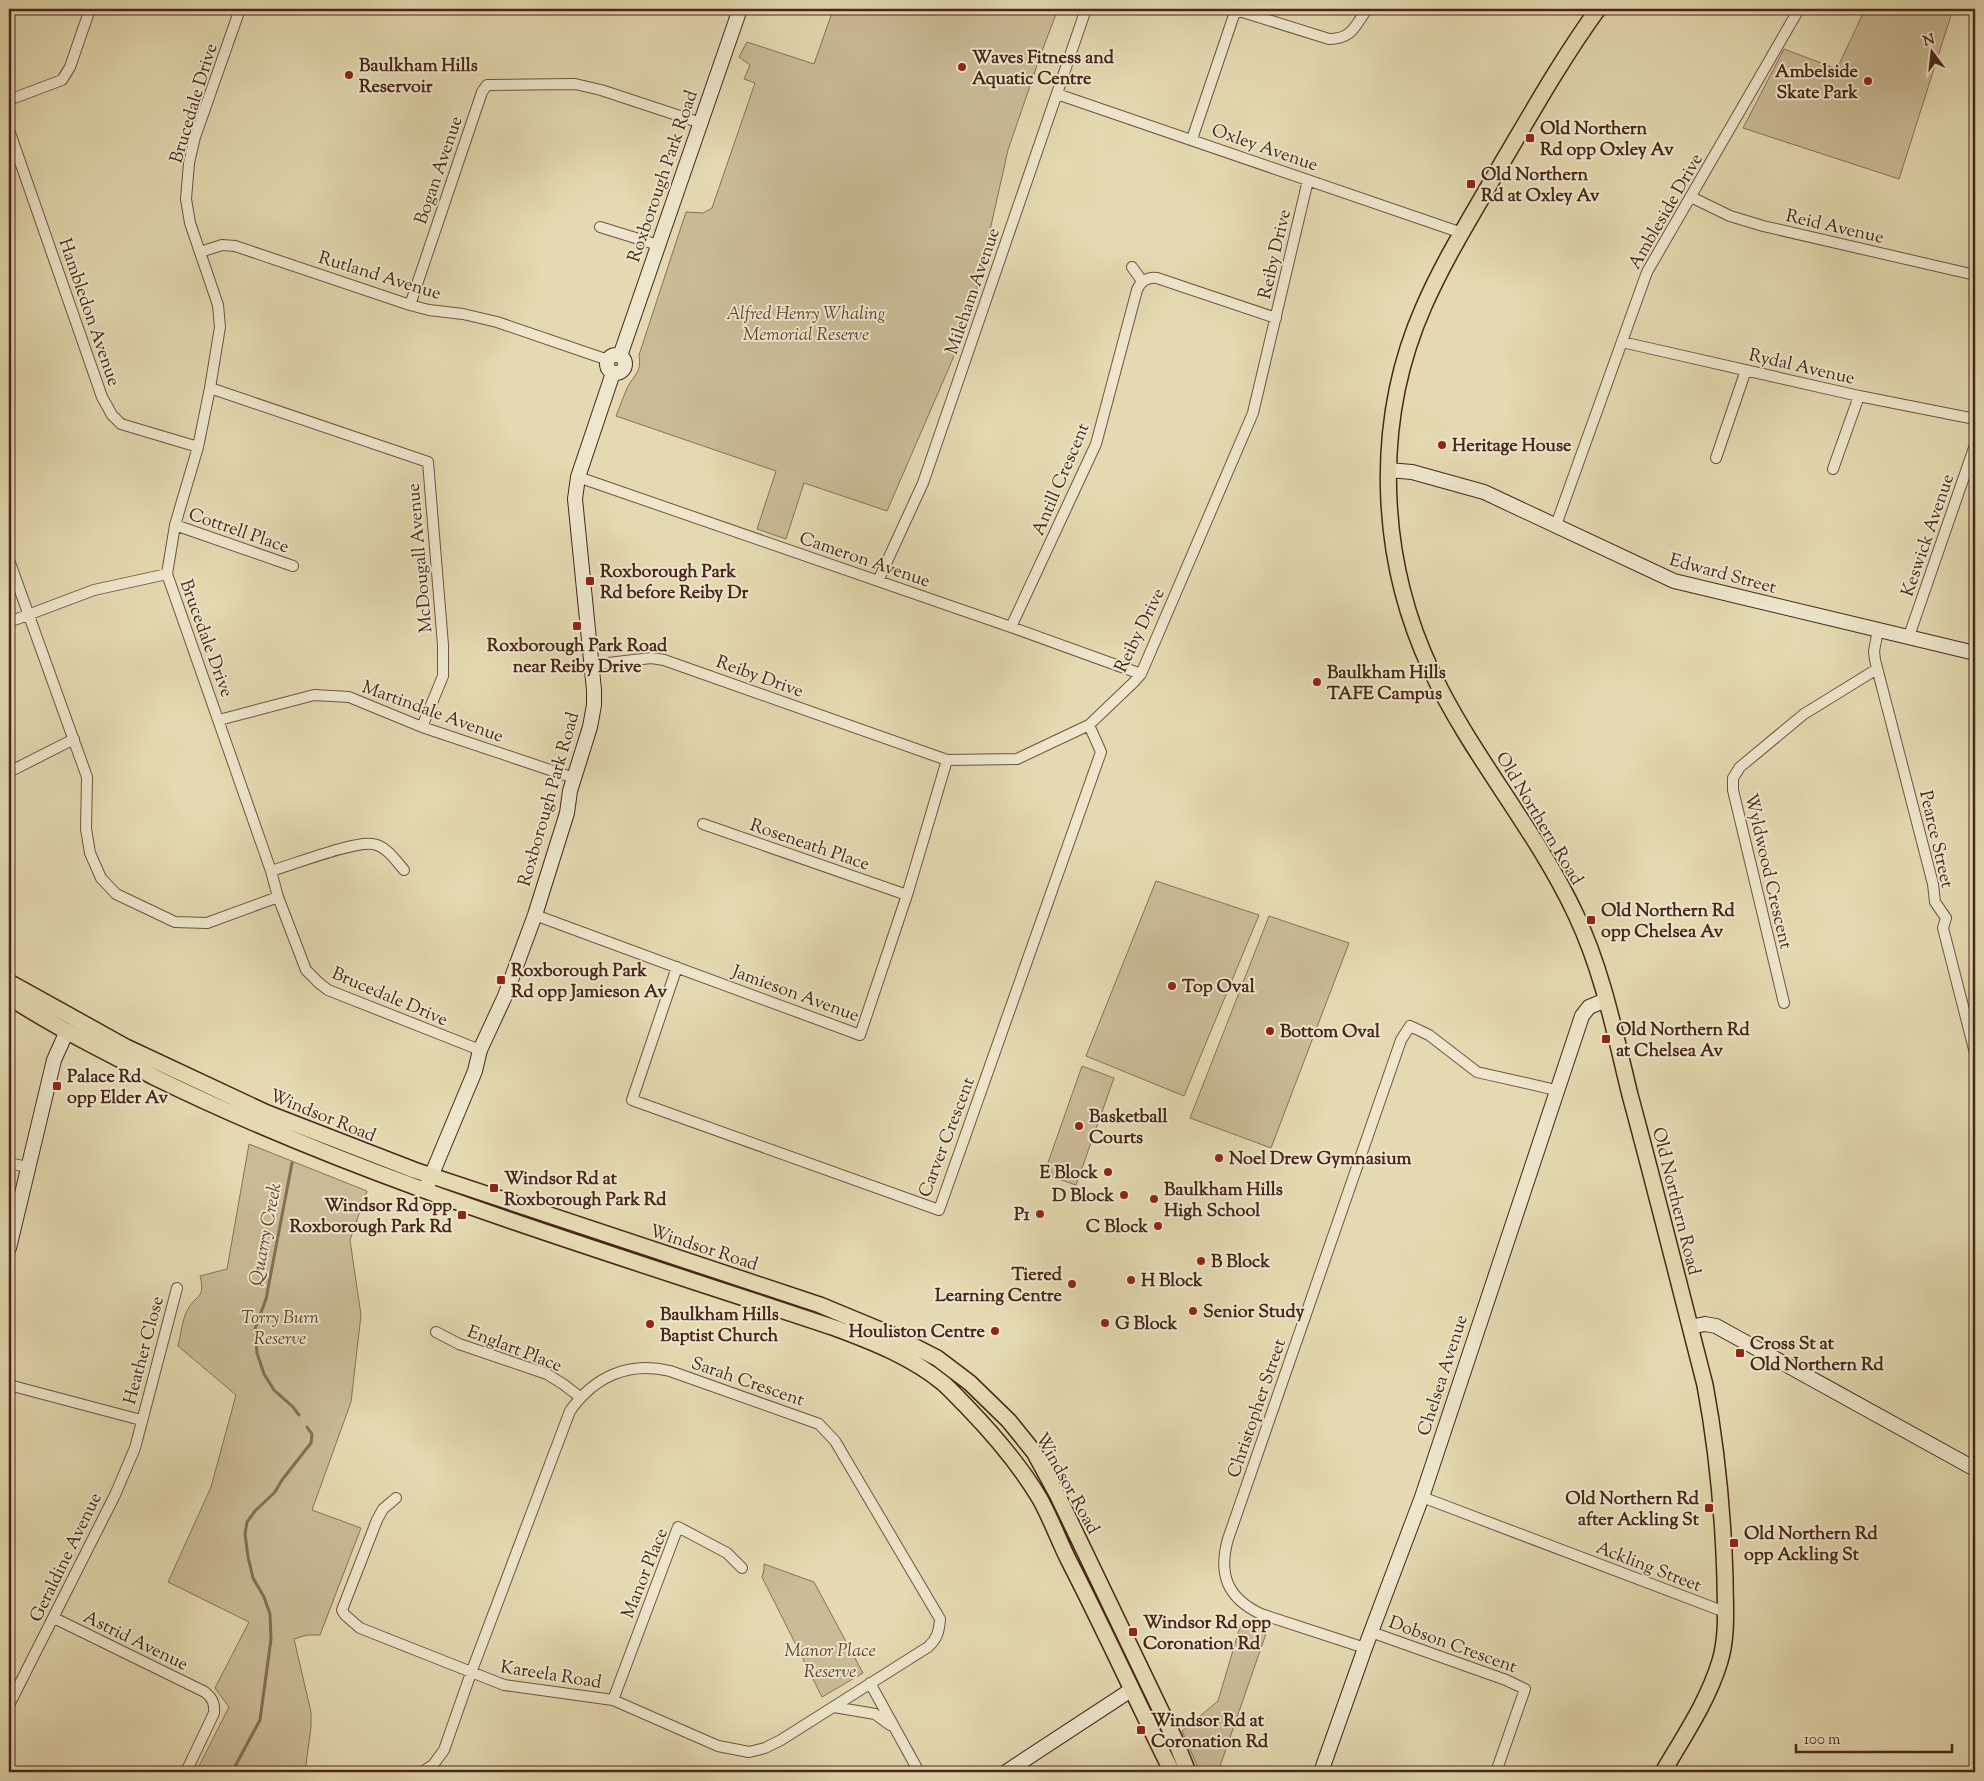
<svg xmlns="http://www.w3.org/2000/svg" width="1984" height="1781" viewBox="0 0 1984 1781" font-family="'Sorts Mill Goudy',serif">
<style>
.green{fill:#cabb96;stroke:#8a7058}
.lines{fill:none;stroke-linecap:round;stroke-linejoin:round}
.stream{stroke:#866d55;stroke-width:3}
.street-casing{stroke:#70533f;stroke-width:12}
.secondary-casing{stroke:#492619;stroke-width:16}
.primary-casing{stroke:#492619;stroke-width:18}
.street{stroke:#ede6cc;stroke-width:10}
.secondary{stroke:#ede6cc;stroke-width:14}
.primary{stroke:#e4d9b0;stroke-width:15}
.poi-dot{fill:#8f2418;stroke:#ede6cc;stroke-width:2}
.labels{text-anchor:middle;stroke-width:4;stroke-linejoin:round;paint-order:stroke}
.poi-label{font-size:18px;font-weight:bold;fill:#492619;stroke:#ede6cc;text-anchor:start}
.street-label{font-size:18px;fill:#492619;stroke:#ede6cc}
.park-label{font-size:18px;font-style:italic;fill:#634432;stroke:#ede6cc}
.water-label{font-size:19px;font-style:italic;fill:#624432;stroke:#ede6cc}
</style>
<rect width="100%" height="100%" fill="#e4d9b0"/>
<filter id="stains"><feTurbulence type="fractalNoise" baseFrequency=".004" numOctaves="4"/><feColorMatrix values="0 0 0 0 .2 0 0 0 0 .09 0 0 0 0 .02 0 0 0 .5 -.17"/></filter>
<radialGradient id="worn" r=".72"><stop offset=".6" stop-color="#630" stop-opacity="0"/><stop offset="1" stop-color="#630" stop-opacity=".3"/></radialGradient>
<path class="green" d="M 830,9 L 1058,9 L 1042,51 L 1008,150 L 970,319 L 887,511 L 804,483 L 786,539 L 757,529 L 776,471 L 616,416 C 620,407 623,397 627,388 C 634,374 642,373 639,355 L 686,212 L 703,213 L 712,208 L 755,83 L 744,79 L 750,65 L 739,57 L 747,42 L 814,64 L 833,10 Z
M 1865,9 L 1953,9 L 1899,179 L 1743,128 L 1784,49 L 1837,69 Z
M 1156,881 L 1259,915 L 1184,1096 L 1086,1056 Z
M 1269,916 L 1349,943 L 1271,1148 L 1190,1118 Z
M 1082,1066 L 1114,1078 L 1076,1185 L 1044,1174 Z
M 249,1144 L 367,1191 L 350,1240 L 361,1315 L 351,1402 L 312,1510 L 361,1528 L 320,1635 L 307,1635 L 294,1639 L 311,1712 L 311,1727 L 305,1772 L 196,1772 L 229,1707 L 215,1688 L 249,1622 L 168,1582 L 211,1487 L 236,1395 L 178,1346 C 181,1334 182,1321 187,1311 C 195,1294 206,1300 200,1276 L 227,1269 Z
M 764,1564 L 814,1582 L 863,1673 L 822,1697 L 762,1577 L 764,1570 Z
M 1242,1620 L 1268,1628 L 1218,1772 L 1200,1772 L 1182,1731 L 1218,1701 Z"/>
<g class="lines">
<path class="stream" d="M 292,1163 L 266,1299 L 255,1329 L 257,1353 L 264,1374 L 274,1390 L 293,1407 L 299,1415
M 232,1772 L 260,1720 L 271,1639 L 270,1614 L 264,1597 L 253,1578 L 248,1557 L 245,1534 L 247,1522 L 255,1511 L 275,1492 L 282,1480 L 311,1443 L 312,1434 L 307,1427"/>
<defs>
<path id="street" d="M 240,9 L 195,137 L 189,163 L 186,199 L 190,223 L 218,305 L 220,327 L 210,388 L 198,447 L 175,525 L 167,574 L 271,871 L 278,897 L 306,970 L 319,983 L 328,990 L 480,1050
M 1236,10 L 1329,39 C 1352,39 1355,26 1367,9
M 1057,94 L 1462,233
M 9,100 L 62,80 L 70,67 L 90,9
M 9,130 L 102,397 L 112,415 L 121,424 L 198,447
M 1192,139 L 1236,9
M 1691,197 L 1730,216 L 1763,226 L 1975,275
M 600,227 L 658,245
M 200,252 L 222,245 L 235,246 L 410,305 L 429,310 L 463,314 L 497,322 L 608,360
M 1132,267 L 1142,281
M 410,305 L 482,92 L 487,85 L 575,84 L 601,90 L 701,123
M 1622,342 L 1859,396 L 1975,419
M 210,388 L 428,462 L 443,645 L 443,676 L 422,727
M 1716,458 L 1746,370
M 1833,469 L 1859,396
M 578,477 L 1011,627 L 1141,674
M 175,525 L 293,566
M 1556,525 L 1647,272 L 1799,9
M 9,560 L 87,777 L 86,829 L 90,853 L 101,878 L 116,894 L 175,922 L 207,923 L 278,897
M 878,581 L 923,483 L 1086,9
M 9,622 L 94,590 L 167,574
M 1011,627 L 1096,444 L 1137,290 C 1141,281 1147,277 1157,278 L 1276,318
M 1878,630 L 1874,651 L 1875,660 L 1933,884 L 1935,902 L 1946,918 L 1943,928 L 1975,1053
M 1909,636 L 1975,445
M 591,665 L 651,658 L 664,660 L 947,760 L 1017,759 L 1089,725 L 1134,682 L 1141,674 L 1253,413 L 1308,180
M 219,720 L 314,695 L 349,697 L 422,727 L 574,778
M 9,772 L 74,739
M 703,824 L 907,895
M 271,871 C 292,865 354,841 372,844 C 386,845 396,861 404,870
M 535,915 L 860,1035 L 907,895 L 947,760
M 677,967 L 632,1100 L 939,1210 L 1101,752 L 1089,725
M 1784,1003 L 1733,790 L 1733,778 L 1740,767 L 1804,714 L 1877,669
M 9,1163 L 27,1167
M 436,1332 L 459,1344 L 547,1374 L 563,1384 L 580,1397
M 9,1385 L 141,1420
M 1422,1497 L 1725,1612
M 396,1498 L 383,1509 L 377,1520 L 342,1610 L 345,1615 L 360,1628 L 504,1685 L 613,1700 L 718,1746 L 749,1752 L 765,1748 L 781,1740 L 928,1647 C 937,1639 939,1632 940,1619 L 835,1441 L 819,1424 L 670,1371 C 628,1361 594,1377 570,1411 L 471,1673 L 444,1750 L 433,1765 L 422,1772
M 54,1618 L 205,1692 C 212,1698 215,1703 214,1713 L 186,1772
M 1371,1632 L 1506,1680 L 1525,1689 L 1496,1772
M 1365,1648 L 1261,1614 C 1227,1598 1218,1574 1228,1539 L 1401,1040 L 1410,1026 L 1429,1035 L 1477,1072 L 1556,1090
M 870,1683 L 919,1772
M 613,1700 L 678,1527 L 727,1553 L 742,1568
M 9,1705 L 115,1495 L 135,1448 L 177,1288
M 834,1707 L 875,1714 L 890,1725"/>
<path id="secondary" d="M607 364a9 9 0 1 1 18 0a9 9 0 1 1-18 0Z
M 620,356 L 740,9
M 1388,470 L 1412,472 L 1484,492 L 1674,581 L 1975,653
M 427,1186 L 475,1071 L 480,1050 L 505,996 L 535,915 L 567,813 L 570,791 L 590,727 L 594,705 L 594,690 L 575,499 L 578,477 L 613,373
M 9,1248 L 54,1060 L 67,1031
M 1690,1327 L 1705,1324 L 1716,1326 L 1975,1469
M 1006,1772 L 1131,1690
M 1321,1772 L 1365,1648 L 1422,1497 L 1582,1016 L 1589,1007 L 1606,1000"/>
<path id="primary" d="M 1598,9 C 1561,60 1531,114 1499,168 C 1473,214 1445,258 1424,306 C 1373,421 1378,557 1431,670 C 1471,756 1536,829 1576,915 C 1603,972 1615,1034 1630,1095 C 1656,1191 1680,1288 1705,1385 C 1717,1449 1723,1513 1725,1578 C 1725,1605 1728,1634 1720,1661 C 1708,1701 1684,1736 1663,1772
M 9,982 L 126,1047 L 267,1113 L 414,1170 L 820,1305 L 890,1334 L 937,1358 L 970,1383 L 1009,1421 L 1034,1452 L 1058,1496 L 1175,1740 L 1188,1772
M 9,997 C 55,1027 105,1052 154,1077 C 372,1184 606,1251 835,1328 C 873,1342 911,1357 943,1383 C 951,1390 959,1399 967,1407 C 994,1435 1020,1465 1040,1499 C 1051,1519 1059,1541 1069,1561 C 1105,1631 1137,1702 1172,1772"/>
</defs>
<use href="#street" class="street-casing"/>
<use href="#secondary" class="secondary-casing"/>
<use href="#primary" class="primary-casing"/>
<use href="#street" class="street"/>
<use href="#secondary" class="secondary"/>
<use href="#primary" class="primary"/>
</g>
<g class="poi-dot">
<circle cx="962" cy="67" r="5"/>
<circle cx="349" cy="75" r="5"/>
<circle cx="1868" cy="81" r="5"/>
<rect x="1525" y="133" width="10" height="10" rx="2.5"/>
<rect x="1466" y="179" width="10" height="10" rx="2.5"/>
<circle cx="1442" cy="445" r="5"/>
<rect x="585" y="576" width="10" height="10" rx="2.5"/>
<rect x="572" y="621" width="10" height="10" rx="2.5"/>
<circle cx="1317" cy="682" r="5"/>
<rect x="1586" y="915" width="10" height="10" rx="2.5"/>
<rect x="496" y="975" width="10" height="10" rx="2.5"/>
<circle cx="1172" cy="986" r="5"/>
<circle cx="1270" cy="1031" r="5"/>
<rect x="1601" y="1034" width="10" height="10" rx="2.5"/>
<rect x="52" y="1081" width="10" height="10" rx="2.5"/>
<circle cx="1079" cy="1126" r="5"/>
<circle cx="1219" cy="1158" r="5"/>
<circle cx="1108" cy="1172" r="5"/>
<rect x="489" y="1183" width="10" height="10" rx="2.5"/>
<circle cx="1124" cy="1195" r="5"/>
<circle cx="1154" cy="1199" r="5"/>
<circle cx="1040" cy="1214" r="5"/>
<rect x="457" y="1210" width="10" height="10" rx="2.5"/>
<circle cx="1158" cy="1226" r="5"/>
<circle cx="1201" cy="1261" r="5"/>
<circle cx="1131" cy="1280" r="5"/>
<circle cx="1072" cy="1284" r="5"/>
<circle cx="1193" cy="1311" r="5"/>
<circle cx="1105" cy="1323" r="5"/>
<circle cx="650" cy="1324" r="5"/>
<circle cx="995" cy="1331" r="5"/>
<rect x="1735" y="1348" width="10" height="10" rx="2.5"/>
<rect x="1704" y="1503" width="10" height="10" rx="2.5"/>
<rect x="1729" y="1538" width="10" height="10" rx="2.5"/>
<rect x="1128" y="1627" width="10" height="10" rx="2.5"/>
<rect x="1136" y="1725" width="10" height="10" rx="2.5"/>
</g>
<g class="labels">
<g class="poi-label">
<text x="972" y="63">Waves Fitness and<tspan x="972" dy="21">Aquatic Centre</tspan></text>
<text x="359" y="71">Baulkham Hills<tspan x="359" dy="21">Reservoir</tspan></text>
<text x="1858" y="77" text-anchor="end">Ambelside<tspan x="1858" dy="21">Skate Park</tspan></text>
<text x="1540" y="134">Old Northern<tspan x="1540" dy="21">Rd opp Oxley Av</tspan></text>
<text x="1481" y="180">Old Northern<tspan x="1481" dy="21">Rd at Oxley Av</tspan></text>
<text x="1452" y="451">Heritage House</text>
<text x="600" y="577">Roxborough Park<tspan x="600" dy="21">Rd before Reiby Dr</tspan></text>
<text x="577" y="651" text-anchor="middle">Roxborough Park Road<tspan x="577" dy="21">near Reiby Drive</tspan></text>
<text x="1327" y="678">Baulkham Hills<tspan x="1327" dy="21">TAFE Campus</tspan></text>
<text x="1601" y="916">Old Northern Rd<tspan x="1601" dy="21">opp Chelsea Av</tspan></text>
<text x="511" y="976">Roxborough Park<tspan x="511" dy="21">Rd opp Jamieson Av</tspan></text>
<text x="1182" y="992">Top Oval</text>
<text x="1616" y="1035">Old Northern Rd<tspan x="1616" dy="21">at Chelsea Av</tspan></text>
<text x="1280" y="1037">Bottom Oval</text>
<text x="67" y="1082">Palace Rd<tspan x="67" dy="21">opp Elder Av</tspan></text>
<text x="1089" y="1122">Basketball<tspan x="1089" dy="21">Courts</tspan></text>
<text x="1229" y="1164">Noel Drew Gymnasium</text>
<text x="1098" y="1178" text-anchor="end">E Block</text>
<text x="504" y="1184">Windsor Rd at<tspan x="504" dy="21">Roxborough Park Rd</tspan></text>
<text x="1164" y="1195">Baulkham Hills<tspan x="1164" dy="21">High School</tspan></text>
<text x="1114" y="1201" text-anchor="end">D Block</text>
<text x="452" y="1211" text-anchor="end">Windsor Rd opp<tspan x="452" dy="21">Roxborough Park Rd</tspan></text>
<text x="1030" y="1220" text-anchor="end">P1</text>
<text x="1148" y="1232" text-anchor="end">C Block</text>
<text x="1211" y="1267">B Block</text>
<text x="1062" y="1280" text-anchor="end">Tiered<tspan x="1062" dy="21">Learning Centre</tspan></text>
<text x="1141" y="1286">H Block</text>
<text x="1203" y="1317">Senior Study</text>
<text x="660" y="1320">Baulkham Hills<tspan x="660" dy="21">Baptist Church</tspan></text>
<text x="1115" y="1329">G Block</text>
<text x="985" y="1337" text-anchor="end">Houliston Centre</text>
<text x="1750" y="1349">Cross St at<tspan x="1750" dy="21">Old Northern Rd</tspan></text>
<text x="1699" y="1504" text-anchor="end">Old Northern Rd<tspan x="1699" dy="21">after Ackling St</tspan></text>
<text x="1744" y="1539">Old Northern Rd<tspan x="1744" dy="21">opp Ackling St</tspan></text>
<text x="1143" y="1628">Windsor Rd opp<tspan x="1143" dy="21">Coronation Rd</tspan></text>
<text x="1151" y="1726">Windsor Rd at<tspan x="1151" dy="21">Coronation Rd</tspan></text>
</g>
<g class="street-label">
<text transform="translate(193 103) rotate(-73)" y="6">Brucedale Drive</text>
<text transform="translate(1265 147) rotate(19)" y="6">Oxley Avenue</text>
<text transform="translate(438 170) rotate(-71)" y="6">Bogan Avenue</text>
<text transform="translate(662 176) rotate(-71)" y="6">Roxborough Park Road</text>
<text transform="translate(1665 211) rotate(-60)" y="6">Ambleside Drive</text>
<text transform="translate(1835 226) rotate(13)" y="6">Reid Avenue</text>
<text transform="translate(1274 254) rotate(-77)" y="6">Reiby Drive</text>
<text transform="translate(380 275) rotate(17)" y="6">Rutland Avenue</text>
<text transform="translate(972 291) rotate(-71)" y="6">Mileham Avenue</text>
<text transform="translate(90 312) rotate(71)" y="6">Hambledon Avenue</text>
<text transform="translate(1802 366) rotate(13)" y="6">Rydal Avenue</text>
<text transform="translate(1060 479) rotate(-67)" y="6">Antill Crescent</text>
<text transform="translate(239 530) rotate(19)" y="6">Cottrell Place</text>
<text transform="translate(1927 535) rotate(-71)" y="6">Keswick Avenue</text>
<text transform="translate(419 558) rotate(-95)" y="6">McDougall Avenue</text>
<text transform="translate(865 559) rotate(19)" y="6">Cameron Avenue</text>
<text transform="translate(1723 573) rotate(15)" y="6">Edward Street</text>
<text transform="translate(1139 630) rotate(-64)" y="6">Reiby Drive</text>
<text transform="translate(207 638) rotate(70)" y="6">Brucedale Drive</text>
<text transform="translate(760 676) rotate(20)" y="6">Reiby Drive</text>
<text transform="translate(433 711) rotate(20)" y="6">Martindale Avenue</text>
<text transform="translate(548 799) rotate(-74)" y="6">Roxborough Park Road</text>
<text transform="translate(1540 818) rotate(59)" y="6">Old Northern Road</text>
<text transform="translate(1937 839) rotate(77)" y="6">Pearce Street</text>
<text transform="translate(810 844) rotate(19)" y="6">Roseneath Place</text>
<text transform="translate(1769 871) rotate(77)" y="6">Wyldwood Crescent</text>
<text transform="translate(796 993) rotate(20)" y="6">Jamieson Avenue</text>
<text transform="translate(390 996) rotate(23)" y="6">Brucedale Drive</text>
<text transform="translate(323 1115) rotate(22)" y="6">Windsor Road</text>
<text transform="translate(946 1137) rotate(-69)" y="6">Carver Crescent</text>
<text transform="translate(1677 1201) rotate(76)" y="6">Old Northern Road</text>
<text transform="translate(704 1247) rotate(18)" y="6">Windsor Road</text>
<text transform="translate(515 1348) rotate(21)" y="6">Englart Place</text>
<text transform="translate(143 1350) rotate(-75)" y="6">Heather Close</text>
<text transform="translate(1442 1375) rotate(-72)" y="6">Chelsea Avenue</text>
<text transform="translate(748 1381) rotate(19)" y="6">Sarah Crescent</text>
<text transform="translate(1256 1408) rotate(-71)" y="6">Christopher Street</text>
<text transform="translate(1068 1483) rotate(61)" y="6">Windsor Road</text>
<text transform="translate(65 1557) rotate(-64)" y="6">Geraldine Avenue</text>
<text transform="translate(1649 1566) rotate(21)" y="6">Ackling Street</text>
<text transform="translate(644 1573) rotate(-68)" y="6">Manor Place</text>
<text transform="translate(136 1640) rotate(26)" y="6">Astrid Avenue</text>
<text transform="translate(1453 1644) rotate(20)" y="6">Dobson Crescent</text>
<text transform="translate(551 1674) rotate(9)" y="6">Kareela Road</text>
</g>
<g class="park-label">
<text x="806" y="319">Alfred Henry Whaling<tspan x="806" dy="21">Memorial Reserve</tspan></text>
<text x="280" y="1323">Torry Burn<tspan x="280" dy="21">Reserve</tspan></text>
<text x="830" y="1656">Manor Place<tspan x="830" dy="21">Reserve</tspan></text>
</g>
<g class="water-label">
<text transform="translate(264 1234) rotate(-79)" y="7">Quarry Creek</text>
</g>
</g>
<rect width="1984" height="1781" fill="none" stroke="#e4d9b0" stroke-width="30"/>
<rect x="10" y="10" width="1964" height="1761" fill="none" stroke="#492619" stroke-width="2.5"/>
<rect x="15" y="15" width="1954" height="1751" fill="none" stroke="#492619"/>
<g transform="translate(1932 52) rotate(345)" stroke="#ede6cc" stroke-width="4" paint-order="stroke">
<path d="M0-4L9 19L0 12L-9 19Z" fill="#492619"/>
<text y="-8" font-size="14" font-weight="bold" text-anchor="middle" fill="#492619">N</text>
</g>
<path d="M1796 1744v8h156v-8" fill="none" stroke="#492619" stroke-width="2.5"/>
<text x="1804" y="1744" font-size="15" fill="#492619" stroke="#ede6cc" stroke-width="4" paint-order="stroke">100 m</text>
<rect width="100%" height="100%" filter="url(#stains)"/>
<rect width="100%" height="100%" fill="url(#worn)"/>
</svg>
